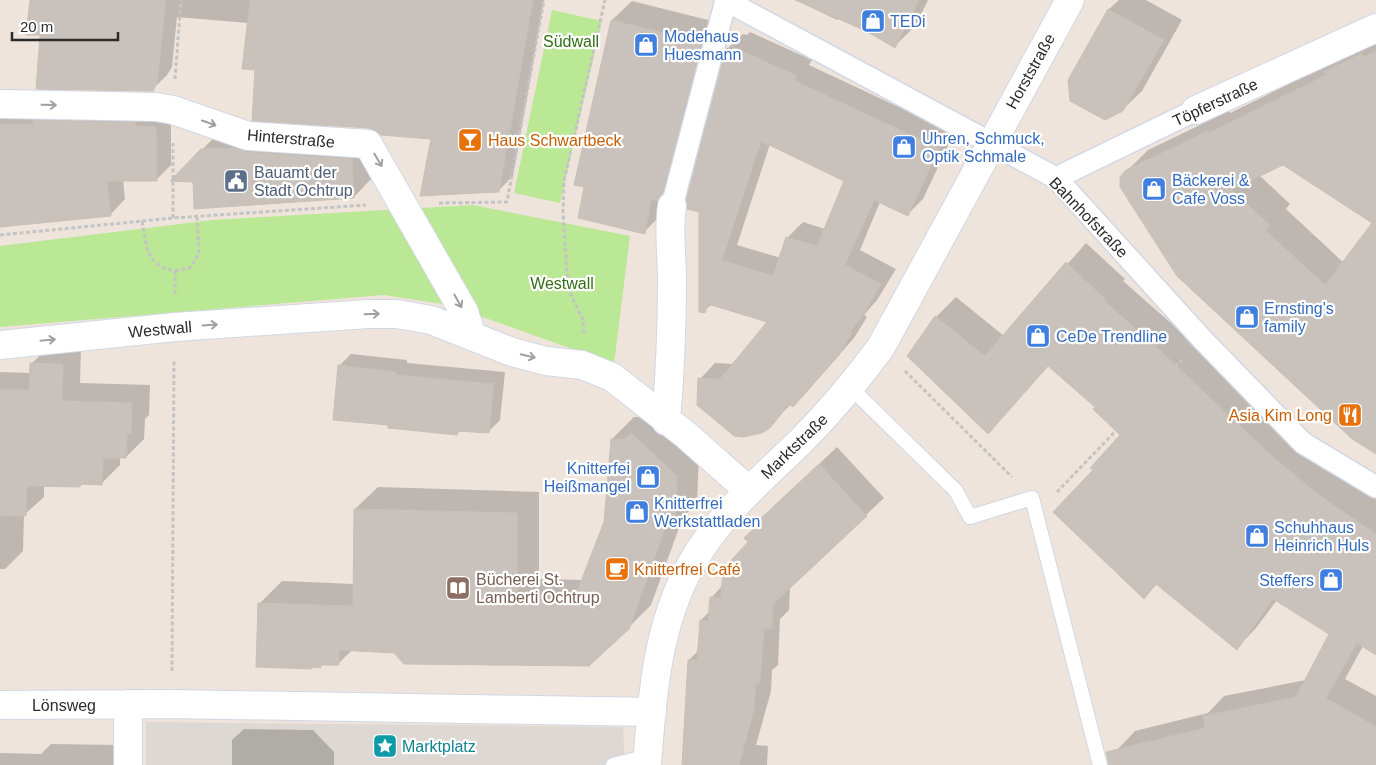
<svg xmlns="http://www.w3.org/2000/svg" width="1376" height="765" viewBox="0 0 1376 765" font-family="Helvetica,sans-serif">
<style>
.green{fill:#bbe895}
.plaza{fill:#ddd8d3}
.shadow{fill:#0003;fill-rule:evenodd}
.building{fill:#c9c1bb;stroke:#c9c0b5;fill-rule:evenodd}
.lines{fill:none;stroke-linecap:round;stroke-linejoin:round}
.service-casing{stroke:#d1d7e5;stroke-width:16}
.pedestrian-casing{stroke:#d1d7e5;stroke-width:24}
.minor-casing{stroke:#d1d7e5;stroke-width:30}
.path{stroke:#c4c4c4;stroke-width:3;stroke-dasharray:4 2.5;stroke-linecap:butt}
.service{stroke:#fff;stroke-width:14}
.pedestrian{stroke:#fff;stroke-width:21}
.minor{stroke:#fff;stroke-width:28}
.oneway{stroke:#a0a0a0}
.labels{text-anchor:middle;stroke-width:4.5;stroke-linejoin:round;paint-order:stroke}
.shop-label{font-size:16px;fill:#366cbe;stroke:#fff;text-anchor:start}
.park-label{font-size:16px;fill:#326e15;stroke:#fff}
.street-label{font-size:16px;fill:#2b2b2b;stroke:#fff}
.food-label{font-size:16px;fill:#c56008;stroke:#fff;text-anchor:start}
.service-label{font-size:16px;fill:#4e5e75;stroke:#fff;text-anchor:start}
.education-label{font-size:16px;fill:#785e54;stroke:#fff;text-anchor:start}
.culture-label{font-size:16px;fill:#0d838f;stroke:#fff;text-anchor:start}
</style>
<rect width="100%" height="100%" fill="#eee4dc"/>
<path class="green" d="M 552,10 L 602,21 L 560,203 L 514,193 Z
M 473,205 L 630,236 L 614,364 L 449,305 L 384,295 L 0,327 L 0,246 L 212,220 Z"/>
<path class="plaza" d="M 146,722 L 623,727 L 625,765 L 146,765 Z"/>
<path class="shadow" d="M 31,0 L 544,0 L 513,176 L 498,191 L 433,138 L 256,69 L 248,23 L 177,17 L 172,67 L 167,75 L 152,90 L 41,34 Z
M 796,0 L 928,0 L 916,25 L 895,46 L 867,30 L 839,18 L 837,20 Z
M 1119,0 L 1146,0 L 1182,20 L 1142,91 L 1122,110 L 1069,80 L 1109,9 Z
M 632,1 L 720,23 L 663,213 L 644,232 L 612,20 Z
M 750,32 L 812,60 L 809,65 L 954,133 L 923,199 L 907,215 L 880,202 L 860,250 L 896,269 L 877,300 L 864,315 L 867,317 L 854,338 L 808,390 L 793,405 L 791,404 L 769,427 L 700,379 L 715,363 L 734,364 L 769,321 L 712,304 L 704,311 L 727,49 L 743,34 L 747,35 ZM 770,144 L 846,181 L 825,229 L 803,222 L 788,237 L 781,258 L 737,245 Z
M 1376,37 L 1376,452 L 1127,171 L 1148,150 L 1229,111 L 1230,113 L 1338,60 ZM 1283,164 L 1374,222 L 1344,263 L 1286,209 L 1290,204 L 1259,175 Z
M 0,110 L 171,112 L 171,165 L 156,180 L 123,180 L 125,199 L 110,215 L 0,224 Z
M 221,130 L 371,140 L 373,177 L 354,197 L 194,180 L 202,150 Z
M 1086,243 L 1125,279 L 1123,281 L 1172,324 L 1294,440 L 1342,479 L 1376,499 L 1376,654 L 1363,646 L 1345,679 L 1376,696 L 1376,765 L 1119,765 L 1116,751 L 1135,731 L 1208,713 L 1224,696 L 1306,680 L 1330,633 L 1277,600 L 1256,628 L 1237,648 L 1157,584 L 1144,597 L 1095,470 L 1122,435 L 1096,407 L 1049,365 L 988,432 L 936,317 L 956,297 L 1004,336 Z
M 50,346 L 81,346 L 80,383 L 150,385 L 149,415 L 145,419 L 144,439 L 126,457 L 120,457 L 120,465 L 102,483 L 83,483 L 80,486 L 44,485 L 44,497 L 24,515 L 23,551 L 5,569 L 0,569 L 0,372 L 31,373 L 31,364 Z
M 351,354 L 407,360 L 407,363 L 505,372 L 500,420 L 488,432 L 461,430 L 457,434 L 339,366 Z
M 634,417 L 648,417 L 699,454 L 697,503 L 683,517 L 651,605 L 628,628 L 395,651 L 352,650 L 338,664 L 323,663 L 320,666 L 259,604 L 282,581 L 354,584 L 355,509 L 378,487 L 539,492 L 539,579 L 583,580 L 605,522 L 612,439 Z
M 837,447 L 884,498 L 790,587 L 789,610 L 780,619 L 778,665 L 772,670 L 771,691 L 756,745 L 768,746 L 767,765 L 682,765 L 689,660 L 699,650 L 701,620 L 710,611 L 711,598 L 723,585 L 762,522 L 778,503 Z
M 244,729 L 313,730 L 334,752 L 334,765 L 232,765 L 232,740 Z
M 51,744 L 118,745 L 118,765 L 0,765 L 0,753 L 41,754 Z"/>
<path class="building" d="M 30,0 L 166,0 L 157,83 L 153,91 L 36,89 L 40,35 L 26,35 Z
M 250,0 L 533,0 L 499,192 L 420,196 L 431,139 L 381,135 L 369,128 L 252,121 L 255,70 L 242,69 Z
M 795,0 L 919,0 L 895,48 L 866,31 Z
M 1108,9 L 1164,40 L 1123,111 L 1105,120 L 1070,101 L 1068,80 Z
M 611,20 L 702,42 L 662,195 L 658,201 L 651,200 L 645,234 L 578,218 L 584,187 L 574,185 Z
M 733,47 L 797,76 L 795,81 L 939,148 L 908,216 L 874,200 L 845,265 L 881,284 L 862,317 L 850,331 L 852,333 L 839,355 L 793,407 L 789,404 L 770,428 L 762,433 L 743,437 L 734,436 L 697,405 L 698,378 L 720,379 L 767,322 L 708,304 L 705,313 L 699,312 L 699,212 L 687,209 L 686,200 L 726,48 L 732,50 ZM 761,141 L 844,181 L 817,246 L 786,237 L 773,276 L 722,260 Z
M 1376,51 L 1376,454 L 1351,438 L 1177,276 L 1120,187 L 1120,177 L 1126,170 L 1208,131 L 1209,133 L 1326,75 L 1324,72 L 1362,53 L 1364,57 ZM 1283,165 L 1372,223 L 1325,285 L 1266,231 L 1270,225 L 1231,190 Z
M 33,120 L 136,122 L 134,126 L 156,127 L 157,181 L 107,181 L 111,216 L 0,227 L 0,125 L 33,125 Z
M 234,148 L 247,152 L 352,159 L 354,198 L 194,209 L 193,182 L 170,181 L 201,149 Z
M 1066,262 L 1106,300 L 1105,302 L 1152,343 L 1275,459 L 1323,498 L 1376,534 L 1376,655 L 1357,643 L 1326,698 L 1376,727 L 1376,765 L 1109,765 L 1106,752 L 1205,728 L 1203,716 L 1296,697 L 1329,634 L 1273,599 L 1237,650 L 1156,584 L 1144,599 L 1053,512 L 1093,470 L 1090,468 L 1120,435 L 1093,409 L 1095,407 L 1048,366 L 988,434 L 907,356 L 935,316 L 985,356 Z
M 30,363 L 63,364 L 62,401 L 132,403 L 131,434 L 127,434 L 126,458 L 103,458 L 102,485 L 80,484 L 80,487 L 27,486 L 26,516 L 0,516 L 0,390 L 29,390 Z
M 338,365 L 396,372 L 396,375 L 494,384 L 489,433 L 458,431 L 457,435 L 388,428 L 388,425 L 333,420 Z
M 631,433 L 677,476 L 675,527 L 666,526 L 629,629 L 589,666 L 404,664 L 394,653 L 339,650 L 339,665 L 321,665 L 321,668 L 312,667 L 312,669 L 256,667 L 258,603 L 353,606 L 354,509 L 517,513 L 518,601 L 573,602 L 604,522 L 611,439 L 624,439 Z
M 819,464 L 867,516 L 773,604 L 772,629 L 764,628 L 760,683 L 756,683 L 754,709 L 739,765 L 682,765 L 688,660 L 697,660 L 700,620 L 708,621 L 710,597 L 721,598 L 723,569 L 748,542 L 744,538 L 761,522 L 759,520 Z"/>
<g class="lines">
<defs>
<path id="service" d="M 851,388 L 956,491 L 970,517 L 1032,498 L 1100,765
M 613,765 L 648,756"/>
<path id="pedestrian" d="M 725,0 L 1056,178 L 1202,339 L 1303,443 L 1376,487
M 1056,178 L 1196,110
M 672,206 L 726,0"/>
<path id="minor" d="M 0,104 L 156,107 L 173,110 L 248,136 L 368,144 L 464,312 L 472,336
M 1196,110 L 1376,28
M 0,345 L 175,327 L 368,314 L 397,314 L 431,320 L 512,352 L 546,361 L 582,365 L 612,377 L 686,435 L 748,490
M 666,421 C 670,374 672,327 672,279 C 672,254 668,231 672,206
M 0,705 L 172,704 L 652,712
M 128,765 L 128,704
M 647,765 C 652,697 657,624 692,563 C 719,515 761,480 800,442 C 830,412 856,381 881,347 L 1070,0"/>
</defs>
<use href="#service" class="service-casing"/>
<use href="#pedestrian" class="pedestrian-casing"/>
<use href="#minor" class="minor-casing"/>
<path class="path" d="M 175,79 L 181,0
M 439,203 L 507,202 L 544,0
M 173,218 L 173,143
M 142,221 C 147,246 145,265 175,271 L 175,296
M 0,235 L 173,218 L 366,205
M 175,271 L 191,267 L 199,253 L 197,217
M 584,333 L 583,320 L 568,288 L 563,212 L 564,181 L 605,0
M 1175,367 L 1182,360
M 905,371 L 1012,477
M 1057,492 L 1133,413
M 172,671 L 174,360"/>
<use href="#service" class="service"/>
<use href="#pedestrian" class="pedestrian"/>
<use href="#minor" class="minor"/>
</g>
<defs><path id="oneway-shaft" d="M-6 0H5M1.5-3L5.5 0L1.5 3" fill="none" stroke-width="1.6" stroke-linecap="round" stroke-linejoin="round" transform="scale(1.25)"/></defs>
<g class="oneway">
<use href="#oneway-shaft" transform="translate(49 105) rotate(1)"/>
<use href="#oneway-shaft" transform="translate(209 123) rotate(19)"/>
<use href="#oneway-shaft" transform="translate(378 160) rotate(59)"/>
<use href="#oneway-shaft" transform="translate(458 301) rotate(61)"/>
<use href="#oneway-shaft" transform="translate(372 314) rotate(-2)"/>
<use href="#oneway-shaft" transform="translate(210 325) rotate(-4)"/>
<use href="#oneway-shaft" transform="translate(48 340) rotate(-6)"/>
<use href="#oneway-shaft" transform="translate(528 356) rotate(14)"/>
</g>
<defs>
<symbol id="shop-square" viewBox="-11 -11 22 22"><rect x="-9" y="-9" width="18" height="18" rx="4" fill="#3f7fe0" stroke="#fff"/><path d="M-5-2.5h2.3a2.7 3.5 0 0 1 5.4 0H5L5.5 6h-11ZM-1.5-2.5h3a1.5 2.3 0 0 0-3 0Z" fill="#fff"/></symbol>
<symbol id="bar-square" viewBox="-11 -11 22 22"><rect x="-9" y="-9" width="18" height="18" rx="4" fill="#e8710a" stroke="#fff"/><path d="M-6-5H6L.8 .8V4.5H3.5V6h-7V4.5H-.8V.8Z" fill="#fff"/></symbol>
<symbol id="civic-square" viewBox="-11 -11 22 22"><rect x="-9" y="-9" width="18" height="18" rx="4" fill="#5c6f8a" stroke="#fff"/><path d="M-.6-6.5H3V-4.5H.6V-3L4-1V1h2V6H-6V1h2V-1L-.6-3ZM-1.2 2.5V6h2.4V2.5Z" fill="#fff"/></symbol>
<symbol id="restaurant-square" viewBox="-11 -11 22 22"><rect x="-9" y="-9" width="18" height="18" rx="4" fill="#e8710a" stroke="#fff"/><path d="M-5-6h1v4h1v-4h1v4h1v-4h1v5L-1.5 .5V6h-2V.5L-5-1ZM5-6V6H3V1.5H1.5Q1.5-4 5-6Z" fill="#fff"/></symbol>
<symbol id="cafe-square" viewBox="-11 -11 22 22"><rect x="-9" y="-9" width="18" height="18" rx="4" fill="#e8710a" stroke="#fff"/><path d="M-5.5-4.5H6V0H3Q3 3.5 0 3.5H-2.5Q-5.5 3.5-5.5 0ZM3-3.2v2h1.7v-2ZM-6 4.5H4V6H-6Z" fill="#fff"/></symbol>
<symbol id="library-square" viewBox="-11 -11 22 22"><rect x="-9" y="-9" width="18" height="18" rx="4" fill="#8d6e63" stroke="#fff"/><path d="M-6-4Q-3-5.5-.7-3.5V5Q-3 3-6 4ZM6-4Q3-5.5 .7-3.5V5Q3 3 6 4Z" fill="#fff"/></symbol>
<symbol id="sight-square" viewBox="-11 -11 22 22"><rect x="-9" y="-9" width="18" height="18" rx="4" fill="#0f9aa8" stroke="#fff"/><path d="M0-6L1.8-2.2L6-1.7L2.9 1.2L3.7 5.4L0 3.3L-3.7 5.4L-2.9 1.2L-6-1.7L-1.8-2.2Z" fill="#fff"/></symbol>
</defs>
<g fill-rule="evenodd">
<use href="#shop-square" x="859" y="7" width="28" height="28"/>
<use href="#shop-square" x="632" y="31" width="28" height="28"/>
<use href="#bar-square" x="456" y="126" width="28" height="28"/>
<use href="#shop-square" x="890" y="133" width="28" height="28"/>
<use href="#civic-square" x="222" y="167" width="28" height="28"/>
<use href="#shop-square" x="1140" y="175" width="28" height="28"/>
<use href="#shop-square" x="1233" y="303" width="28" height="28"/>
<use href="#shop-square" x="1024" y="322" width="28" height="28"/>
<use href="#restaurant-square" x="1336" y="401" width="28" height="28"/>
<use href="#shop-square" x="634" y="463" width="28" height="28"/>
<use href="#shop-square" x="623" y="498" width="28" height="28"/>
<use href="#shop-square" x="1243" y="522" width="28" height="28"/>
<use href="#cafe-square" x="603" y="555" width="28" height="28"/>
<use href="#shop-square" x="1317" y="566" width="28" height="28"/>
<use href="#library-square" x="444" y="574" width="28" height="28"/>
<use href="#sight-square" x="371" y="732" width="28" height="28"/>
</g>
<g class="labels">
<g class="shop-label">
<text x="890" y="27">TEDi</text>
<text x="664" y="42">Modehaus<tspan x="664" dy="18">Huesmann</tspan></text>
<text x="922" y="144">Uhren, Schmuck,<tspan x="922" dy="18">Optik Schmale</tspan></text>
<text x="1172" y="186">Bäckerei &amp;<tspan x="1172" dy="18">Cafe Voss</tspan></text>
<text x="1264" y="314">Ernsting's<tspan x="1264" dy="18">family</tspan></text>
<text x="1056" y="342">CeDe Trendline</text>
<text x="630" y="474" text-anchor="end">Knitterfei<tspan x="630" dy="18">Heißmangel</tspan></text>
<text x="654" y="509">Knitterfrei<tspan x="654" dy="18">Werkstattladen</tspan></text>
<text x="1274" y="533">Schuhhaus<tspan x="1274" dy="18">Heinrich Huls</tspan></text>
<text x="1314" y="586" text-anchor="end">Steffers</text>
</g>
<g class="park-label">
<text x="571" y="47">Südwall</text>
<text x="562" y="289">Westwall</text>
</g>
<g class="street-label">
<text transform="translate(1030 71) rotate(-61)" y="6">Horststraße</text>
<text transform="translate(1215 102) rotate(-25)" y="6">Töpferstraße</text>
<text transform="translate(291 138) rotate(5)" y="6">Hinterstraße</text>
<text transform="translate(1089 217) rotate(46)" y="6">Bahnhofstraße</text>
<text transform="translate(160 329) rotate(-5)" y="6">Westwall</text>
<text transform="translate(794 446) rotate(-44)" y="6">Marktstraße</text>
<text x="64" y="711">Lönsweg</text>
</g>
<g class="food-label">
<text x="488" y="146">Haus Schwartbeck</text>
<text x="1332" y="421" text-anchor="end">Asia Kim Long</text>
<text x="634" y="575">Knitterfrei Café</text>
</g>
<g class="service-label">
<text x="254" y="178">Bauamt der<tspan x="254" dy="18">Stadt Ochtrup</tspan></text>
</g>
<g class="education-label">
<text x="476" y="585">Bücherei St.<tspan x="476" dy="18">Lamberti Ochtrup</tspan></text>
</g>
<g class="culture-label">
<text x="402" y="752">Marktplatz</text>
</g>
</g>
<path d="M12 32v8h106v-8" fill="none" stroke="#2b2b2b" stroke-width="2.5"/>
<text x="20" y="32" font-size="15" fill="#2b2b2b" stroke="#ffffff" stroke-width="4" paint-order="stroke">20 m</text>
</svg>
